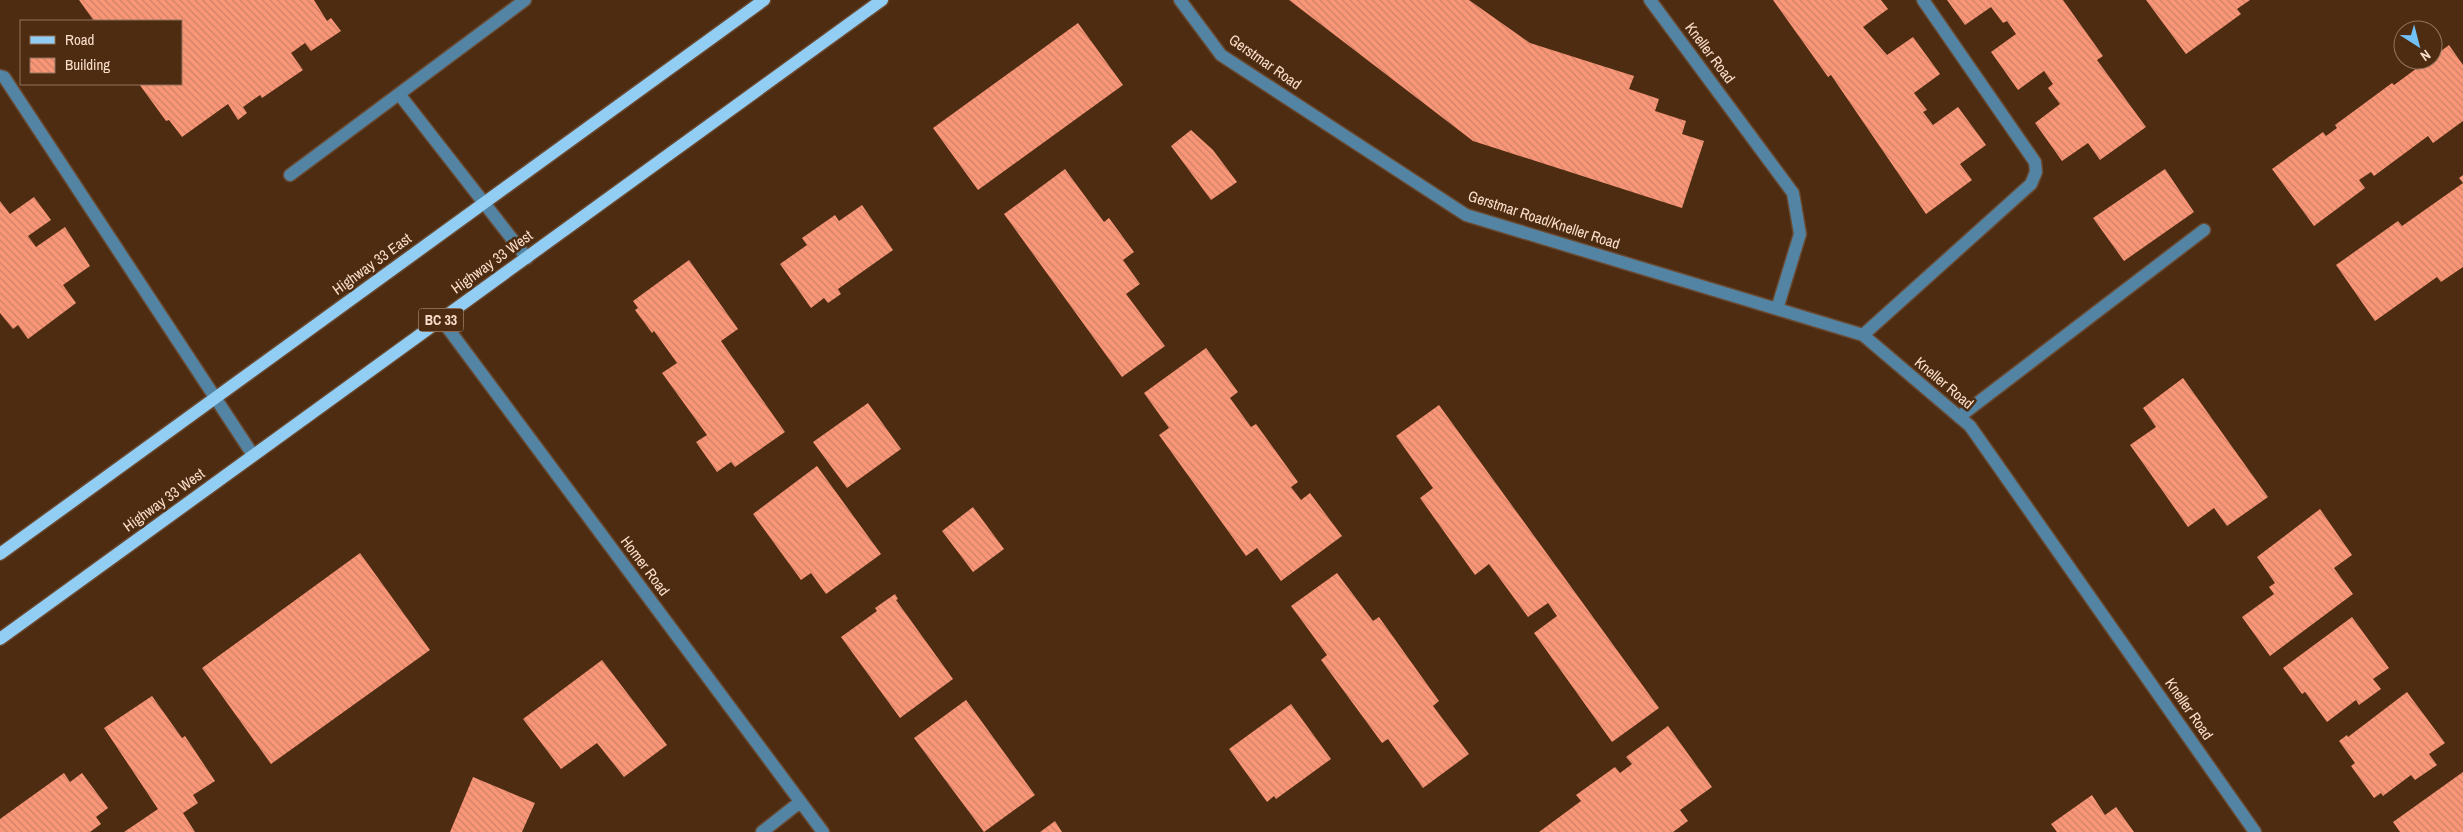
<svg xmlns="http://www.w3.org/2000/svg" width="2463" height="832" viewBox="0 0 2463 832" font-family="'Archivo Narrow',sans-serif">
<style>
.building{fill:url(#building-back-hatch)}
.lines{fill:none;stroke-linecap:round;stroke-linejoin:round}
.minor-casing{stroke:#69482f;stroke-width:15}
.major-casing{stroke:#69482f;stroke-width:15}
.minor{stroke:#5384a3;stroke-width:12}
.major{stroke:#92cdf4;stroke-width:12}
.labels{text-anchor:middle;stroke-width:5;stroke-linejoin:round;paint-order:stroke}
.shield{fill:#4d2c11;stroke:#c6a992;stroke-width:1}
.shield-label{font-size:14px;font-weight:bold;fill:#fadeca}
.street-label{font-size:15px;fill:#fadeca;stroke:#4d2c11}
</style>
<defs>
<pattern id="building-back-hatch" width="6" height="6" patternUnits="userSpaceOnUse" patternTransform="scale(1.25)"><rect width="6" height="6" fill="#f99677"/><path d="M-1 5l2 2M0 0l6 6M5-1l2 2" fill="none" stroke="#ce8168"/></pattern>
</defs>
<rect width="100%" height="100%" fill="#4d2c11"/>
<path class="building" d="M 79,0 L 314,0 L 327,21 L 331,18 L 341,31 L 311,51 L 305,43 L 291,53 L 303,70 L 262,98 L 260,95 L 243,107 L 247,113 L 238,120 L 228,104 L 182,137 L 169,120 L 166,121 L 139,84 L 181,84 L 181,21 L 94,21 Z
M 1289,0 L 1469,0 L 1530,43 L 1634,76 L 1629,89 L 1659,99 L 1655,111 L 1686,121 L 1682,134 L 1704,141 L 1682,208 L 1473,141 Z
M 1773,0 L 1881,0 L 1888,9 L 1863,27 L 1887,55 L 1913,37 L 1940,74 L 1914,93 L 1927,110 L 1923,112 L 1933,125 L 1958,107 L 1986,145 L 1960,164 L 1972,180 L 1926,214 L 1831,75 L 1828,77 Z
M 1947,0 L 2063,0 L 2103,56 L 2097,60 L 2146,127 L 2100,160 L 2088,143 L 2062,161 L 2035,123 L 2060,104 L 2048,88 L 2053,84 L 2044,71 L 2018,90 L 1991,52 L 2016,34 L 2007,21 L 2003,23 L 1991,7 L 1965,25 Z
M 2146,0 L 2250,0 L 2237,9 L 2241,14 L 2186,54 Z
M 1078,23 L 1123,85 L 978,190 L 933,128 Z
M 2449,45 L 2463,65 L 2463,121 L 2433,143 L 2428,136 L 2374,176 L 2371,172 L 2359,180 L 2365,188 L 2314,226 L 2272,169 L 2323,132 L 2326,136 L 2337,128 L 2335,125 L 2392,83 L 2394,85 L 2428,60 L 2433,60 L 2433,57 Z
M 1191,130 L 1213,150 L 1237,182 L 1211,200 L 1171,146 Z
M 1065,169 L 1104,222 L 1109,218 L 1134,252 L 1123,260 L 1140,284 L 1126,294 L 1165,346 L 1122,377 L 1004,214 Z
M 2165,169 L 2194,212 L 2124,261 L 2093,218 Z
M 2463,175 L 2463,267 L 2441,282 L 2437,277 L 2375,321 L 2336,265 L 2398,221 L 2402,226 L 2463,183 L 2459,178 Z
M 34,197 L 51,220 L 28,236 L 36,247 L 65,227 L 90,266 L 63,285 L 76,303 L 28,339 L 18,325 L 13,329 L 0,313 L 0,201 L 10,214 Z
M 862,205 L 893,250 L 838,289 L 841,294 L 828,303 L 824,298 L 811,308 L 780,264 L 807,245 L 802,238 L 835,215 L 839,221 Z
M 689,260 L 738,329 L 721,341 L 785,432 L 735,467 L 731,462 L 717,472 L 696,442 L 707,435 L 662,373 L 677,363 L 654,331 L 652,333 L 635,310 L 638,308 L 633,301 Z
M 1206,348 L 1238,392 L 1230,398 L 1251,427 L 1256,424 L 1298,482 L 1291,487 L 1301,500 L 1310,493 L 1342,536 L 1281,581 L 1257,548 L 1246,556 L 1159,435 L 1169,428 L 1144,393 Z
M 2183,378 L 2268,497 L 2227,526 L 2214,508 L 2188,527 L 2130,445 L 2156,427 L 2143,408 Z
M 868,403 L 901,449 L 847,488 L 813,442 Z
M 1439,405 L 1659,708 L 1612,742 L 1534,633 L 1557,616 L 1548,603 L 1528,617 L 1489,564 L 1475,575 L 1420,498 L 1433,488 L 1396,436 Z
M 817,466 L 881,554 L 826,594 L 811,573 L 801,580 L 753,514 Z
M 973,507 L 1004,549 L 973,572 L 942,531 Z
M 2320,509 L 2352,555 L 2334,568 L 2353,594 L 2270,656 L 2242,617 L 2274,594 L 2269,587 L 2275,583 L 2257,557 Z
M 360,553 L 430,650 L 271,764 L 202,668 Z
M 1337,573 L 1373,621 L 1379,617 L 1439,701 L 1433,706 L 1469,754 L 1423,788 L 1388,739 L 1382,743 L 1321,660 L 1327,655 L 1291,606 Z
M 895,594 L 898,599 L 896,600 L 953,679 L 900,718 L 841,637 L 877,611 L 875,608 Z
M 2352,617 L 2389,668 L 2373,679 L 2381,689 L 2359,705 L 2356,700 L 2327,722 L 2305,692 L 2302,694 L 2283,668 Z
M 602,660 L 667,745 L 624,777 L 597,743 L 561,769 L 523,719 Z
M 2407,692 L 2445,743 L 2429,754 L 2437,765 L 2415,780 L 2411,775 L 2383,796 L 2381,793 L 2374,798 L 2351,766 L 2355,763 L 2339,741 L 2347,735 L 2348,737 Z
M 152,696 L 182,738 L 185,736 L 215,781 L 193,795 L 198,803 L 183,813 L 195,832 L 124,832 L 158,809 L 104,728 Z
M 966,700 L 1035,795 L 984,832 L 914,738 Z
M 1291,704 L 1331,759 L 1276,799 L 1274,796 L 1267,802 L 1229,749 Z
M 1668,726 L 1712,787 L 1680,810 L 1688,821 L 1673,832 L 1539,832 L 1581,801 L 1576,795 L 1615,767 L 1620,773 L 1632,764 L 1626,757 Z
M 2463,772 L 2463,832 L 2400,832 L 2393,822 Z
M 64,773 L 70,782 L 82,773 L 108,808 L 96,817 L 101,824 L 90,832 L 0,832 L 0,819 Z
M 473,777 L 535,803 L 522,832 L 450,832 Z
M 2092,795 L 2105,815 L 2116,807 L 2134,832 L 2057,832 L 2051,824 Z
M 1055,821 L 1062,832 L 1040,832 Z"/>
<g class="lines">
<defs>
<path id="minor" d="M 1180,0 L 1221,55 L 1466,215 L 1777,309
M 1650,0 L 1793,193 L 1800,234 L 1777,309 L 1863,335 L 1970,426 L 2255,832
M 0,76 L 4,77 L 253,455
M 399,94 L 527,258
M 290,175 L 525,0
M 441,319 L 823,832
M 1863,335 L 2031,184 L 2036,172 L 2035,162 L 1923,0
M 1959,417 L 2204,230
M 762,832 L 800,802"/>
<path id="major" d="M 0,554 L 764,0
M 0,639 L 882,0"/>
</defs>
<use href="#minor" class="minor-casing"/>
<use href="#major" class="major-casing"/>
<use href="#minor" class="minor"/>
<use href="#major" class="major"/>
</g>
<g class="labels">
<rect class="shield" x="418.5" y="308.5" width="45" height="23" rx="4"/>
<g class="shield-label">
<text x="441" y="325">BC 33</text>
</g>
<g class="street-label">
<text transform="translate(1710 53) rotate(53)" y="5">Kneller Road</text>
<text transform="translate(1265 62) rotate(35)" y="5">Gerstmar Road</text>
<text transform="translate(1544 220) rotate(18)" y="5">Gerstmar Road/Kneller Road</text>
<text transform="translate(492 262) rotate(-36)" y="5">Highway 33 West</text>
<text transform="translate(372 264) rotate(-36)" y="5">Highway 33 East</text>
<text transform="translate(1944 383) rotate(40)" y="5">Kneller Road</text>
<text transform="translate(164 500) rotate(-36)" y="5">Highway 33 West</text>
<text transform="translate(645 566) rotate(53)" y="5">Homer Road</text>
<text transform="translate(2189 709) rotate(55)" y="5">Kneller Road</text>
</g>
</g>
<rect x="20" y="20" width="162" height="65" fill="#4d2c11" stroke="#92735b"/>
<rect x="30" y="36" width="25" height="8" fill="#92cdf4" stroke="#92735b"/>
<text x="65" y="45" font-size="15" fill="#fadeca">Road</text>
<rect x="30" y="58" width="25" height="15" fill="url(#building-back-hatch)" stroke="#92735b"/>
<text x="65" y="70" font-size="15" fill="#fadeca">Building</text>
<g transform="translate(2418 45) rotate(144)"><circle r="24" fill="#4d2c11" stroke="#92735b"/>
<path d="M0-4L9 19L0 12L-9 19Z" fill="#71c1f4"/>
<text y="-8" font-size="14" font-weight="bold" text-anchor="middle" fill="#fadeca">N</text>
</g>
</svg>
